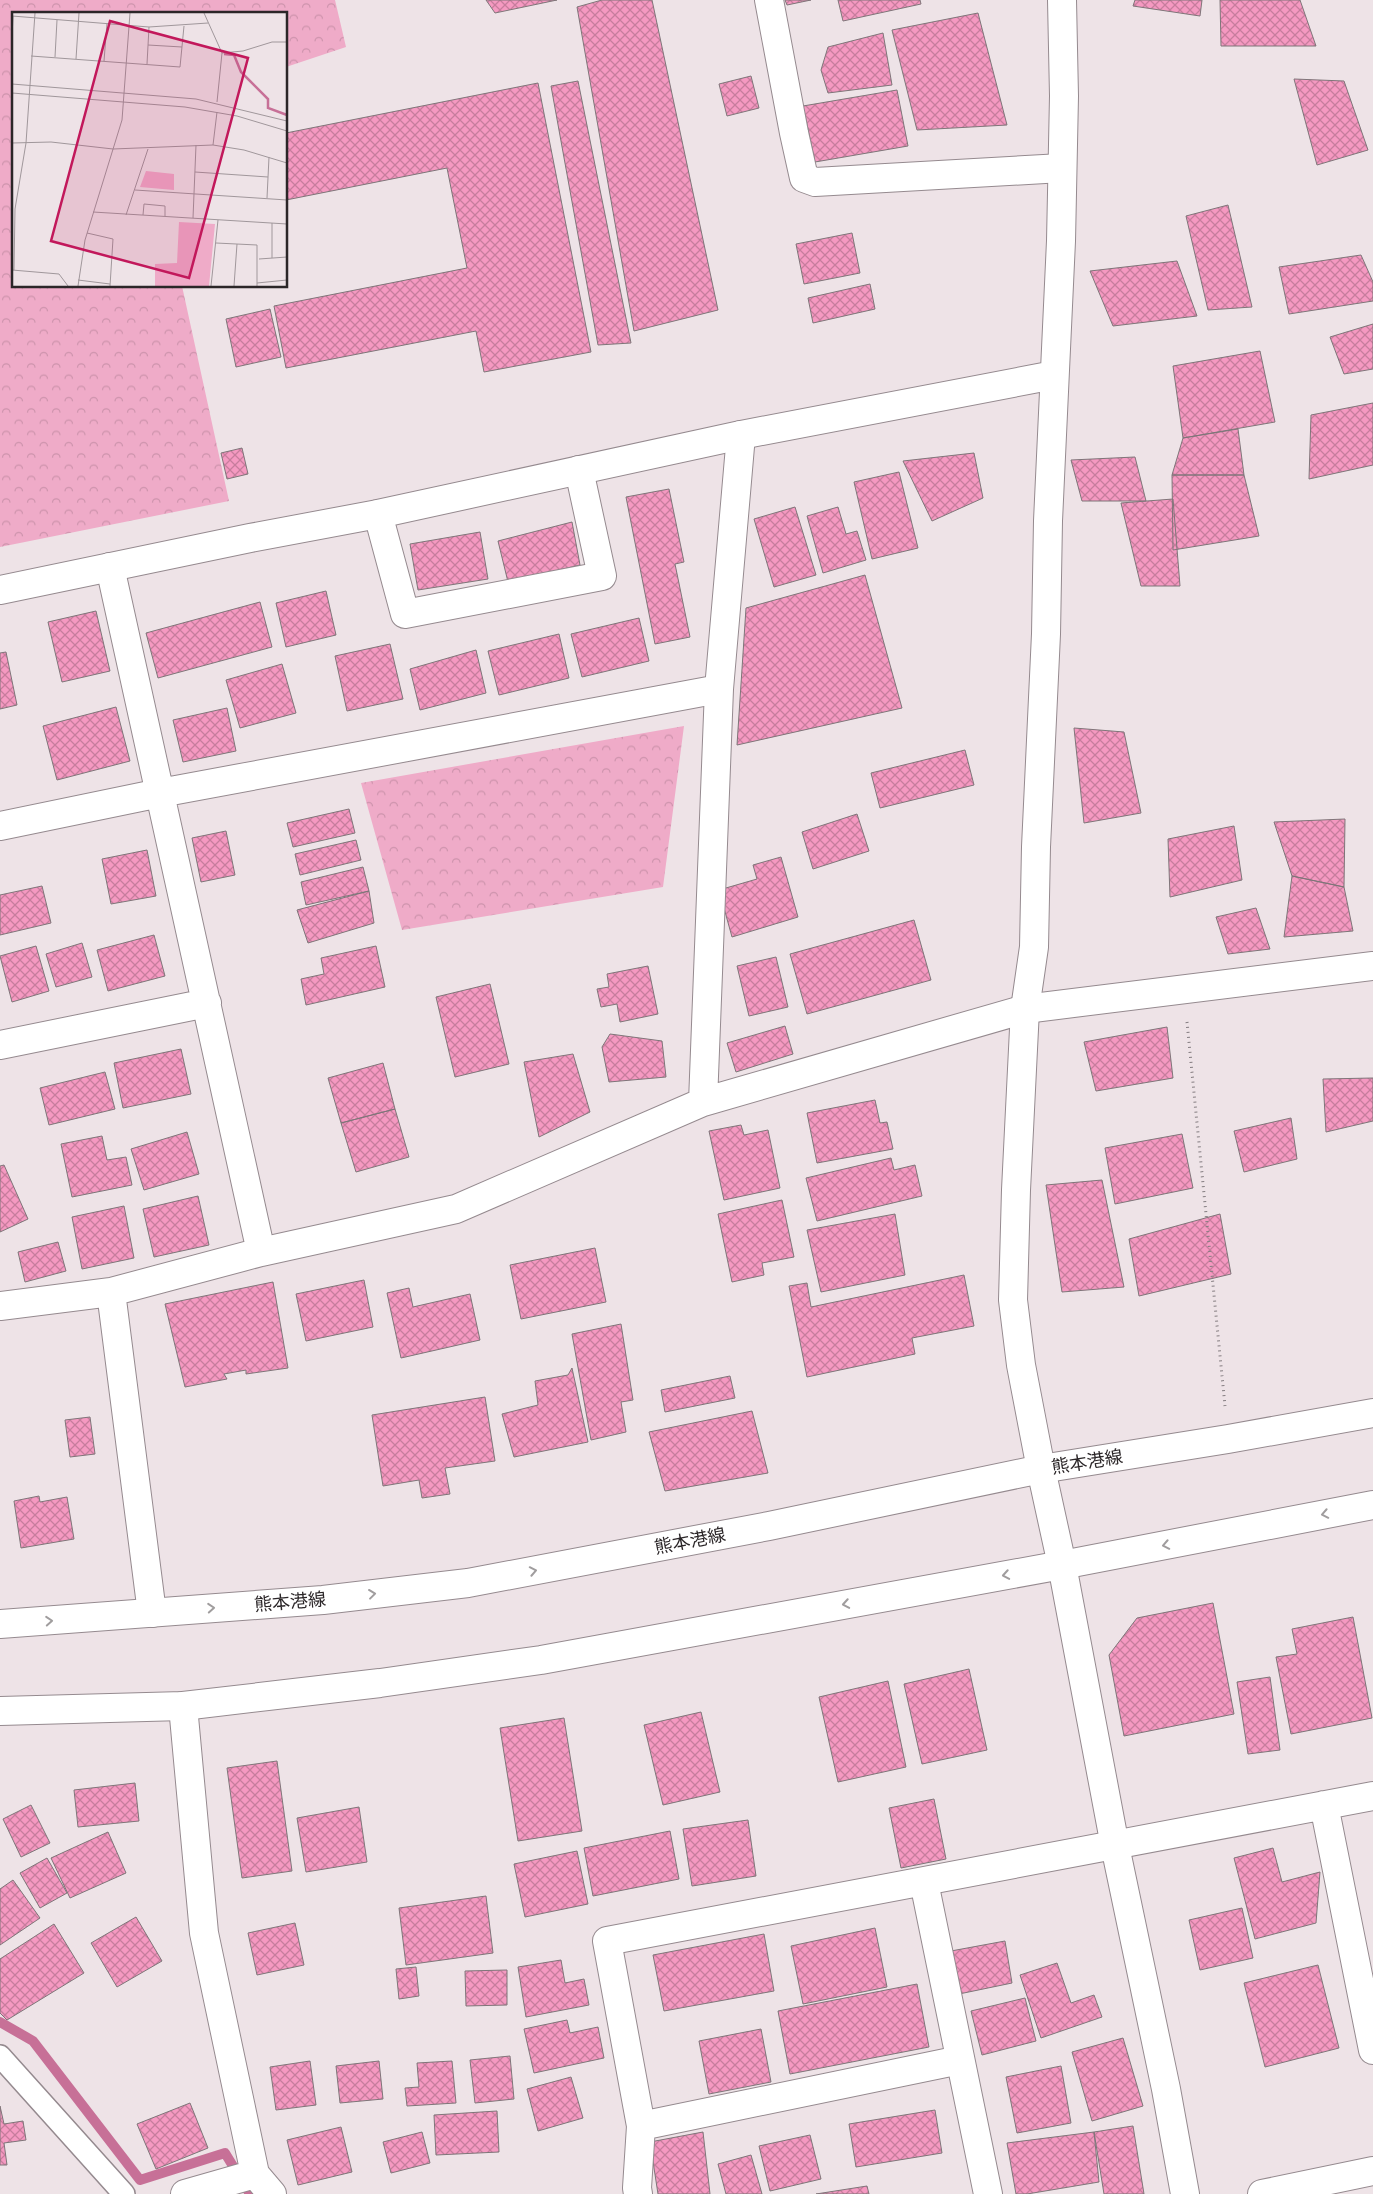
<svg xmlns="http://www.w3.org/2000/svg" width="1373" height="2194" viewBox="0 0 1373 2194" font-family="Signika,'Noto Sans JP',sans-serif">
<style>
.forest{fill:url(#forest-crowns)}
.lines{fill:none;stroke-linecap:round;stroke-linejoin:round}
.stream{stroke:#c77097;stroke-width:10}
.building{fill:url(#building-cross-hatch);stroke:#7f7579}
.lane-casing{stroke:#958a8f;stroke-width:24}
.street-casing{stroke:#958a8f;stroke-width:30}
.secondary-casing{stroke:#958a8f;stroke-width:30}
.primary-casing{stroke:#958a8f;stroke-width:30}
.path{stroke:#847d80;stroke-width:3;stroke-dasharray:1 4;stroke-linecap:butt}
.lane{stroke:#fff;stroke-width:21}
.street{stroke:#fff;stroke-width:28}
.secondary{stroke:#fff;stroke-width:28}
.primary{stroke:#fff;stroke-width:28}
.oneway{stroke:#a09d9e}
.labels{text-anchor:middle;stroke-width:4;stroke-linejoin:round;paint-order:stroke}
.street-label{font-size:18px;fill:#2b2628;stroke:#fff}
.inset-river{fill:none;stroke:#c77097;stroke-width:2.5}
.inset-road{fill:none;stroke:#a0979b;stroke-width:1}
.view{fill:#c2185b;fill-opacity:0.15;stroke:#c2185b;stroke-width:2.5}
.inset-edge{fill:none;stroke:#2b2628;stroke-width:2.5}
</style>
<defs>
<pattern id="forest-crowns" width="20" height="18" patternUnits="userSpaceOnUse" patternTransform="scale(1.25)"><rect width="20" height="18" fill="#efabc8"/><path d="M2 6a3 3 0 1 1 6 0M12 15a3 3 0 1 1 6 0" fill="none" stroke="#cd93ac"/></pattern>
<pattern id="building-cross-hatch" width="8" height="8" patternUnits="userSpaceOnUse" patternTransform="scale(1.25)"><rect width="8" height="8" fill="#f599c1"/><path d="M0 0l8 8M0 8l8-8" fill="none" stroke="#c77d9d"/></pattern>
</defs>
<rect width="100%" height="100%" fill="#eee3e7"/>
<path class="forest" d="M 0,0 L 335,0 L 346,47 L 286,67 L 286,14 L 14,14 L 14,286 L 182,286 L 229,501 L 0,547 Z
M 684,726 L 663,887 L 402,930 L 361,783 Z"/>
<g class="lines">
<path class="stream" d="M 0,2022 L 33,2041 L 140,2180 L 225,2153 L 250,2194"/>
</g>
<path class="building" d="M 486,0 L 557,0 L 495,13 Z
M 602,0 L 652,0 L 718,310 L 634,331 L 577,7 Z
M 785,0 L 811,0 L 787,5 Z
M 838,0 L 920,0 L 921,4 L 843,21 Z
M 1135,0 L 1202,0 L 1200,16 L 1133,6 Z
M 1220,0 L 1300,0 L 1316,46 L 1221,46 Z
M 978,13 L 1007,125 L 917,130 L 892,30 Z
M 883,33 L 892,85 L 828,93 L 821,70 L 828,47 Z
M 751,76 L 759,108 L 727,116 L 719,84 Z
M 1294,79 L 1344,81 L 1368,150 L 1317,165 Z
M 578,81 L 631,343 L 598,345 L 551,86 Z
M 538,83 L 591,352 L 484,372 L 476,331 L 286,368 L 274,306 L 467,268 L 447,168 L 286,200 L 286,133 Z
M 897,90 L 908,146 L 815,162 L 803,106 Z
M 1228,205 L 1252,307 L 1208,310 L 1186,216 Z
M 852,233 L 860,273 L 804,284 L 796,244 Z
M 1361,255 L 1373,282 L 1373,301 L 1289,314 L 1279,267 Z
M 1177,261 L 1197,316 L 1113,326 L 1090,271 Z
M 870,284 L 875,309 L 813,323 L 808,298 Z
M 270,309 L 281,357 L 236,367 L 226,319 Z
M 1373,324 L 1373,369 L 1344,374 L 1330,337 Z
M 1260,351 L 1275,422 L 1183,438 L 1173,366 Z
M 1373,403 L 1373,465 L 1309,479 L 1311,415 Z
M 1238,429 L 1244,475 L 1172,475 L 1183,438 Z
M 242,448 L 248,474 L 227,479 L 221,453 Z
M 974,453 L 983,498 L 932,521 L 903,461 Z
M 1135,457 L 1146,501 L 1082,501 L 1071,460 Z
M 899,472 L 918,548 L 872,559 L 854,482 Z
M 1172,475 L 1244,475 L 1259,536 L 1173,550 Z
M 669,489 L 684,562 L 675,564 L 690,637 L 655,644 L 626,497 Z
M 1173,499 L 1180,586 L 1141,586 L 1121,503 Z
M 795,507 L 816,575 L 774,587 L 754,519 Z
M 838,507 L 846,534 L 857,531 L 866,560 L 823,573 L 807,516 Z
M 572,522 L 580,565 L 508,582 L 498,541 Z
M 480,532 L 488,579 L 418,590 L 410,544 Z
M 865,575 L 902,708 L 737,745 L 746,608 Z
M 326,591 L 336,635 L 286,647 L 276,603 Z
M 260,602 L 272,647 L 158,678 L 146,633 Z
M 96,611 L 110,671 L 62,682 L 48,622 Z
M 639,618 L 649,661 L 582,677 L 571,634 Z
M 559,634 L 569,678 L 499,695 L 488,651 Z
M 390,644 L 403,699 L 347,711 L 335,656 Z
M 476,650 L 486,693 L 420,710 L 410,669 Z
M 6,652 L 17,705 L 0,709 L 0,653 Z
M 282,664 L 296,713 L 240,728 L 226,680 Z
M 116,707 L 130,761 L 57,780 L 43,726 Z
M 227,708 L 236,751 L 183,762 L 173,720 Z
M 1074,728 L 1124,732 L 1141,813 L 1084,823 Z
M 965,750 L 974,785 L 880,808 L 871,773 Z
M 349,809 L 355,833 L 293,847 L 287,823 Z
M 857,814 L 869,851 L 813,869 L 802,832 Z
M 1345,819 L 1344,887 L 1292,876 L 1274,822 Z
M 1234,826 L 1242,880 L 1170,897 L 1168,839 Z
M 226,831 L 235,875 L 201,882 L 192,838 Z
M 356,840 L 361,860 L 300,875 L 295,854 Z
M 147,850 L 156,896 L 111,904 L 102,859 Z
M 781,857 L 798,917 L 732,937 L 719,890 L 757,879 L 753,865 Z
M 363,867 L 369,891 L 306,905 L 301,882 Z
M 1292,876 L 1344,887 L 1353,931 L 1284,937 Z
M 42,886 L 51,923 L 0,935 L 0,895 Z
M 369,891 L 374,923 L 308,943 L 297,910 Z
M 1256,908 L 1270,949 L 1228,954 L 1216,917 Z
M 914,920 L 931,980 L 807,1014 L 790,954 Z
M 154,935 L 165,976 L 108,991 L 97,950 Z
M 82,943 L 92,977 L 56,987 L 46,954 Z
M 36,946 L 49,991 L 12,1002 L 0,956 Z
M 376,946 L 385,987 L 306,1005 L 301,979 L 324,974 L 321,958 Z
M 776,957 L 788,1007 L 749,1016 L 737,966 Z
M 648,966 L 658,1014 L 620,1022 L 617,1004 L 601,1007 L 597,989 L 609,987 L 607,974 Z
M 490,984 L 509,1064 L 455,1077 L 436,997 Z
M 785,1026 L 793,1054 L 736,1072 L 727,1043 Z
M 1167,1027 L 1173,1078 L 1096,1091 L 1084,1042 Z
M 610,1034 L 662,1041 L 666,1077 L 609,1082 L 602,1047 Z
M 181,1049 L 191,1094 L 123,1108 L 114,1063 Z
M 573,1054 L 590,1112 L 539,1137 L 524,1062 Z
M 383,1063 L 395,1109 L 341,1123 L 328,1078 Z
M 105,1072 L 115,1109 L 49,1125 L 40,1088 Z
M 1373,1078 L 1373,1121 L 1326,1132 L 1323,1079 Z
M 875,1100 L 880,1123 L 887,1122 L 893,1149 L 817,1163 L 807,1113 Z
M 395,1109 L 409,1157 L 356,1172 L 341,1123 Z
M 1291,1118 L 1297,1159 L 1244,1172 L 1234,1131 Z
M 741,1125 L 744,1135 L 768,1130 L 780,1188 L 724,1200 L 709,1131 Z
M 187,1132 L 199,1174 L 144,1190 L 131,1149 Z
M 1182,1134 L 1193,1188 L 1115,1204 L 1105,1148 Z
M 102,1136 L 107,1160 L 126,1157 L 132,1185 L 72,1197 L 61,1144 Z
M 891,1158 L 894,1170 L 915,1165 L 922,1196 L 817,1221 L 806,1178 Z
M 4,1165 L 28,1219 L 0,1232 L 0,1166 Z
M 1102,1180 L 1124,1287 L 1062,1292 L 1046,1185 Z
M 198,1196 L 209,1245 L 154,1257 L 143,1209 Z
M 782,1200 L 794,1257 L 762,1263 L 764,1275 L 732,1282 L 718,1214 Z
M 124,1206 L 134,1258 L 82,1269 L 72,1217 Z
M 895,1214 L 905,1275 L 821,1292 L 807,1230 Z
M 1220,1214 L 1231,1274 L 1139,1296 L 1129,1239 Z
M 58,1242 L 66,1271 L 25,1282 L 18,1252 Z
M 595,1248 L 606,1302 L 521,1319 L 510,1265 Z
M 964,1275 L 974,1326 L 912,1338 L 915,1354 L 807,1377 L 789,1286 L 807,1283 L 811,1307 Z
M 364,1280 L 373,1327 L 306,1341 L 296,1294 Z
M 273,1282 L 288,1368 L 246,1374 L 246,1370 L 224,1374 L 227,1379 L 185,1387 L 165,1304 Z
M 409,1288 L 413,1307 L 470,1294 L 480,1340 L 401,1358 L 387,1293 Z
M 621,1324 L 633,1400 L 621,1402 L 626,1432 L 591,1440 L 572,1334 Z
M 572,1368 L 588,1442 L 514,1457 L 502,1414 L 538,1405 L 535,1381 L 568,1375 Z
M 730,1376 L 735,1398 L 665,1412 L 661,1390 Z
M 485,1397 L 495,1461 L 445,1468 L 450,1494 L 422,1498 L 419,1480 L 383,1486 L 372,1415 Z
M 752,1411 L 768,1473 L 665,1491 L 649,1432 Z
M 90,1417 L 95,1454 L 70,1457 L 65,1420 Z
M 39,1496 L 40,1502 L 67,1497 L 74,1539 L 21,1548 L 14,1501 Z
M 1213,1603 L 1234,1714 L 1124,1736 L 1109,1655 L 1137,1618 Z
M 1353,1617 L 1372,1718 L 1291,1734 L 1276,1657 L 1297,1654 L 1292,1629 Z
M 969,1669 L 987,1750 L 922,1764 L 904,1684 Z
M 1270,1677 L 1280,1750 L 1248,1754 L 1237,1682 Z
M 888,1681 L 906,1767 L 838,1782 L 819,1697 Z
M 701,1712 L 720,1792 L 663,1805 L 644,1725 Z
M 564,1718 L 582,1831 L 518,1841 L 500,1728 Z
M 277,1761 L 292,1871 L 242,1878 L 227,1768 Z
M 135,1783 L 139,1821 L 78,1827 L 74,1790 Z
M 934,1799 L 946,1859 L 901,1868 L 889,1808 Z
M 31,1805 L 50,1843 L 21,1857 L 3,1819 Z
M 359,1807 L 367,1862 L 306,1872 L 297,1818 Z
M 748,1820 L 756,1876 L 692,1886 L 683,1829 Z
M 670,1831 L 679,1879 L 593,1896 L 584,1848 Z
M 108,1832 L 126,1873 L 70,1898 L 51,1858 Z
M 1273,1848 L 1282,1882 L 1320,1872 L 1316,1923 L 1255,1939 L 1234,1858 Z
M 577,1851 L 588,1904 L 525,1917 L 514,1864 Z
M 47,1858 L 67,1893 L 40,1908 L 20,1873 Z
M 13,1880 L 40,1918 L 0,1945 L 0,1889 Z
M 486,1896 L 493,1953 L 406,1965 L 399,1908 Z
M 1242,1908 L 1253,1958 L 1200,1970 L 1189,1920 Z
M 136,1917 L 162,1961 L 117,1987 L 91,1943 Z
M 295,1923 L 304,1965 L 257,1975 L 248,1933 Z
M 54,1924 L 84,1973 L 7,2020 L 0,2013 L 0,1959 Z
M 875,1928 L 887,1987 L 803,2004 L 791,1946 Z
M 764,1934 L 774,1991 L 664,2011 L 653,1955 Z
M 1005,1941 L 1012,1983 L 959,1994 L 951,1951 Z
M 561,1960 L 565,1983 L 584,1979 L 589,2005 L 526,2017 L 518,1967 Z
M 1057,1963 L 1071,2003 L 1094,1995 L 1102,2017 L 1041,2038 L 1020,1975 Z
M 1318,1965 L 1339,2048 L 1265,2067 L 1244,1983 Z
M 416,1967 L 419,1996 L 399,1999 L 396,1969 Z
M 507,1970 L 507,2005 L 466,2006 L 465,1971 Z
M 917,1984 L 929,2047 L 790,2074 L 778,2011 Z
M 1025,1998 L 1036,2041 L 982,2055 L 971,2011 Z
M 567,2020 L 570,2033 L 598,2027 L 604,2058 L 534,2073 L 524,2029 Z
M 761,2029 L 771,2082 L 709,2094 L 699,2041 Z
M 1123,2038 L 1143,2106 L 1092,2121 L 1072,2052 Z
M 510,2056 L 514,2099 L 475,2103 L 470,2060 Z
M 310,2061 L 316,2105 L 276,2110 L 270,2067 Z
M 379,2061 L 383,2099 L 340,2103 L 336,2066 Z
M 452,2061 L 456,2103 L 407,2106 L 405,2088 L 419,2087 L 417,2063 Z
M 1061,2066 L 1071,2123 L 1017,2133 L 1006,2077 Z
M 571,2077 L 583,2118 L 538,2131 L 527,2089 Z
M 190,2103 L 208,2148 L 156,2169 L 137,2124 Z
M 0,2106 L 4,2124 L 23,2121 L 26,2140 L 4,2143 L 7,2165 L 0,2165 Z
M 935,2110 L 942,2153 L 856,2167 L 849,2124 Z
M 497,2111 L 499,2152 L 436,2155 L 434,2115 Z
M 1133,2126 L 1144,2194 L 1104,2194 L 1094,2132 Z
M 341,2127 L 352,2172 L 298,2185 L 287,2140 Z
M 422,2132 L 430,2163 L 391,2173 L 383,2142 Z
M 703,2132 L 710,2194 L 658,2194 L 650,2142 Z
M 1094,2132 L 1099,2182 L 1027,2194 L 1016,2194 L 1007,2143 Z
M 810,2135 L 821,2179 L 770,2191 L 759,2146 Z
M 751,2155 L 762,2194 L 726,2194 L 718,2164 Z
M 867,2186 L 869,2194 L 816,2194 Z"/>
<g class="lines">
<defs>
<path id="lane" d="M 0,2056 L 124,2194"/>
<path id="street" d="M 769,0 L 794,133 L 804,178 L 815,182 L 1062,168
M 378,514 L 405,614 L 602,576 L 579,470
M 110,567 L 261,1252
M 0,826 L 160,793 L 719,689
M 0,1045 L 207,1003
M 703,1102 L 719,689 L 741,435
M 111,1292 L 152,1613
M 0,1306 L 111,1292 L 261,1252 L 456,1209 L 703,1102 L 1025,1009 L 1373,966
M 183,1706 L 204,1933 L 255,2174
M 1324,1805 L 1373,2050
M 924,1882 L 988,2194
M 641,2126 L 960,2060
M 185,2194 L 255,2174 L 272,2194
M 638,2194 L 637,2188 L 641,2126 L 607,1941 L 1373,1796
M 1262,2194 L 1373,2171"/>
<path id="secondary" d="M 1062,0 L 1064,96 L 1061,241 L 1048,521 L 1046,634 L 1036,847 L 1034,947 L 1025,1009 L 1016,1190 L 1013,1300 L 1021,1365 L 1041,1469 L 1062,1565 L 1115,1846 L 1166,2089 L 1185,2194
M 0,590 L 250,538 L 378,514 L 741,435 L 1054,375"/>
<path id="primary" d="M 0,1624 L 323,1600 L 468,1583 L 769,1526 L 1041,1469 L 1228,1439 L 1373,1413
M 0,1711 L 183,1706 L 380,1683 L 541,1660 L 1062,1565 L 1373,1505"/>
</defs>
<use href="#lane" class="lane-casing"/>
<use href="#street" class="street-casing"/>
<use href="#secondary" class="secondary-casing"/>
<use href="#primary" class="primary-casing"/>
<path class="path" d="M 1187,1022 L 1225,1406"/>
<use href="#lane" class="lane"/>
<use href="#street" class="street"/>
<use href="#secondary" class="secondary"/>
<use href="#primary" class="primary"/>
</g>
<defs><path id="oneway-chevron" d="M-2-3.5L2.5 0L-2 3.5" fill="none" stroke-width="1.6" stroke-linecap="round" stroke-linejoin="round" transform="scale(1.25)"/></defs>
<g class="oneway">
<use href="#oneway-chevron" transform="translate(1325 1514) rotate(169)"/>
<use href="#oneway-chevron" transform="translate(1166 1545) rotate(169)"/>
<use href="#oneway-chevron" transform="translate(533 1571) rotate(-11)"/>
<use href="#oneway-chevron" transform="translate(1006 1575) rotate(170)"/>
<use href="#oneway-chevron" transform="translate(372 1594) rotate(-7)"/>
<use href="#oneway-chevron" transform="translate(846 1604) rotate(170)"/>
<use href="#oneway-chevron" transform="translate(211 1608) rotate(-4)"/>
<use href="#oneway-chevron" transform="translate(49 1621) rotate(-4)"/>
</g>
<g class="labels">
<g class="street-label">
<text transform="translate(1087 1462) rotate(-9)" y="6">熊本港線</text>
<text transform="translate(690 1541) rotate(-11)" y="6">熊本港線</text>
<text transform="translate(290 1602) rotate(-5)" y="6">熊本港線</text>
</g>
</g>
<g transform="translate(12 12)">
<rect width="275" height="275" fill="#eee3e7"/>
<path d="M 134,159 L 162,162 L 162,178 L 128,175 ZM 167,210 L 203,212 L 197,274 L 143,274 L 143,252 L 165,251 Z" fill="#efabc8"/>
<path class="inset-river" d="M 212,42 L 222,43 L 229,60 L 256,87 L 256,96 L 275,103"/>
<path class="inset-road" d="M 192,1 L 210,41 L 231,39 L 260,30 L 275,30M 0,4 L 137,15 L 196,11M 0,25 L 1,4M 136,33 L 170,35M 19,44 L 168,55 L 172,14M 43,45 L 45,8M 64,47 L 67,1M 92,49 L 95,11M 135,52 L 137,15M 0,72 L 184,87 L 275,109M 0,81 L 173,95 L 225,104 L 275,119M 205,90 L 210,41M 0,131 L 39,130 L 101,137 L 201,133 L 232,138 L 275,151M 201,133 L 205,100M 183,160 L 256,165M 123,178 L 275,188M 255,186 L 257,145M 81,200 L 275,212M 114,203 L 136,137M 131,203 L 132,192 L 153,194 L 153,204M 181,206 L 184,133M 75,221 L 101,227 L 98,274M 204,231 L 245,233 L 245,274M 260,246 L 260,211M 247,247 L 275,245M 0,258 L 47,262 L 56,274M 2,258 L 3,197 L 14,131 L 23,1M 66,268 L 98,272M 245,271 L 275,268M 66,274 L 73,228 L 110,108 L 118,1M 199,274 L 206,208M 222,274 L 225,232"/>
<path class="view" d="M 98,9 L 236,46 L 177,266 L 39,229 Z"/>
<rect width="275" height="275" class="inset-edge"/>
</g>
</svg>
